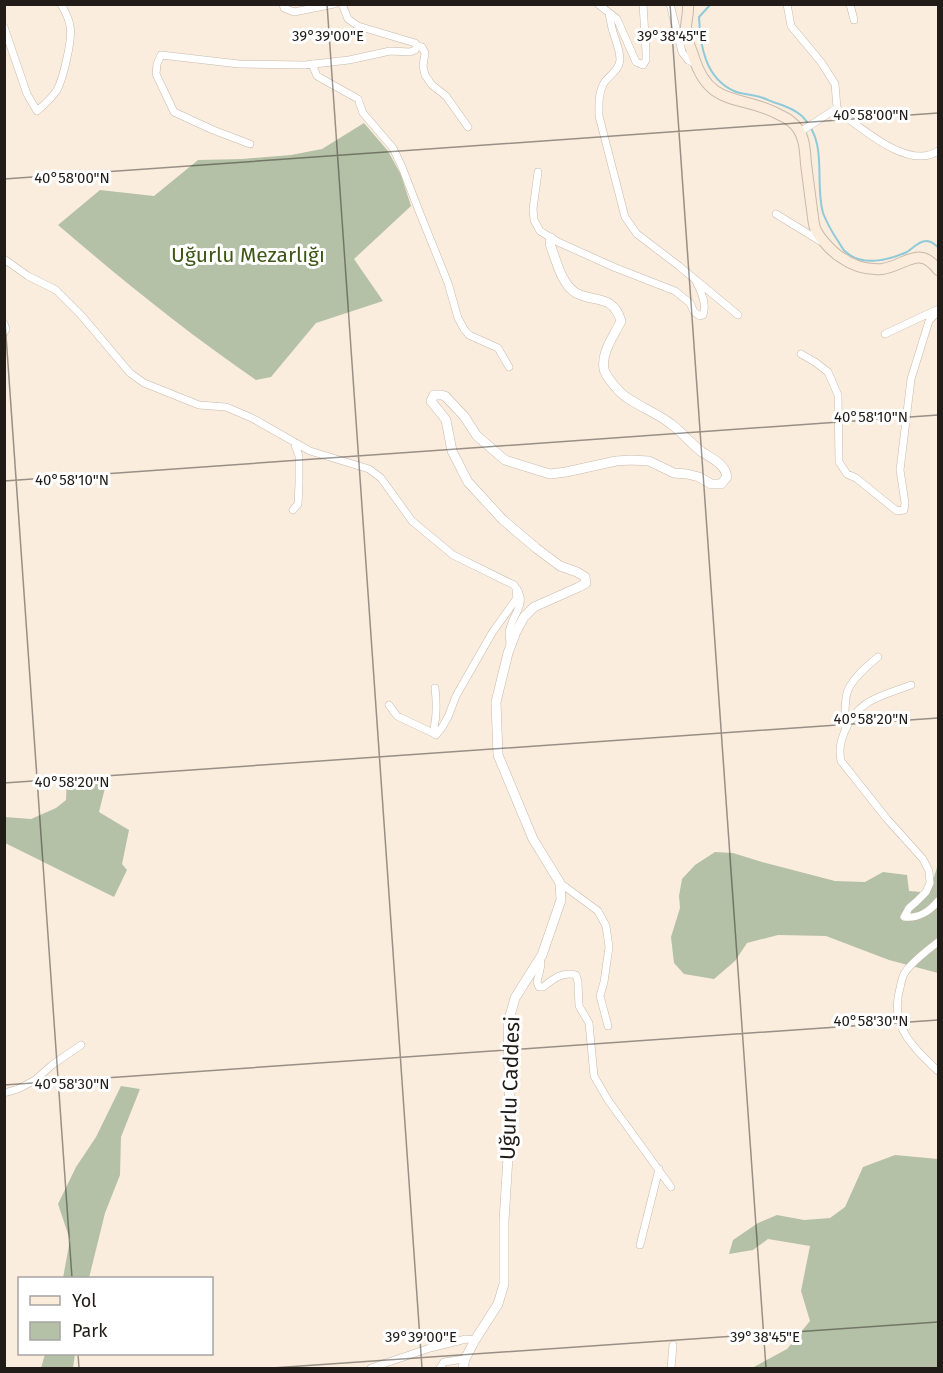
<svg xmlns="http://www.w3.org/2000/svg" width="943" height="1373" viewBox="0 0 943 1373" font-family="'Fira Sans',sans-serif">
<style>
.green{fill:#b4c1a6}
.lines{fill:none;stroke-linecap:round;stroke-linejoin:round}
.stream{stroke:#90cad9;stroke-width:2}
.minor-casing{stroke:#c7b9ab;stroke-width:8}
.tertiary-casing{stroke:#c7b9ab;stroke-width:10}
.secondary-casing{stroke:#c7b9ab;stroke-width:12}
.minor{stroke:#fff;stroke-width:7}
.tertiary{stroke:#fff;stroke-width:9}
.secondary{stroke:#fcecdb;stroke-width:10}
.ticks{fill:none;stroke:#211c17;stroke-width:1.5;stroke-opacity:0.45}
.labels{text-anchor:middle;stroke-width:6;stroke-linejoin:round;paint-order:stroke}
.park-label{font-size:21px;fill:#3e5616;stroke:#fff}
.street-label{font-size:21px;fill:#211c17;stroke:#fff}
.ticks-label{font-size:15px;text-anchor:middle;fill:#211c17;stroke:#fff;stroke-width:6;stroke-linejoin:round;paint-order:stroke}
</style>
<rect width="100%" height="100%" fill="#fbedde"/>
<path class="green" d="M 364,123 L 388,151 L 401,175 L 411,206 L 354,259 L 383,301 L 316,323 L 271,377 L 256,380 C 186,332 121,279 58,225 L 100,190 L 154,196 L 198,160 L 242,159 L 291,155 L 322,149 Z
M 67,774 L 107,780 L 99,812 L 129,830 L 122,864 L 127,870 L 114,897 L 5,843 L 5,817 L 31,819 L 56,808 L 66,800 Z
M 715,852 L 733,853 L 762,862 L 835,881 L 865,882 L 883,872 L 907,875 L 909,891 L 921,892 L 934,877 L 938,864 L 938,973 L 889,960 L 826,936 L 778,935 L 747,943 L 735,961 L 714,979 L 684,974 L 674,963 L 671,937 L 680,908 L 679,896 L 682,879 L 695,865 Z
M 121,1086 L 140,1089 L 121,1137 L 120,1175 L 105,1213 L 89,1278 L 63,1278 L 70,1240 L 58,1204 L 76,1167 L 96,1137 Z
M 895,1155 L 938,1159 L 938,1368 L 752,1368 L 787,1349 L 810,1321 L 801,1291 L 810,1246 L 768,1239 L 753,1250 L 729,1254 L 733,1240 L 758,1223 L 777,1215 L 804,1220 L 830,1218 L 845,1207 L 863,1167 Z
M 45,1354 L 75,1354 L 73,1368 L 41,1368 Z"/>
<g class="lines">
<path class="stream" d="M 711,4 L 699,17 C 700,45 705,78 734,91 C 740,94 749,94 756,96 C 762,97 768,100 773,102 C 783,105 794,109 802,116 C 829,143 814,181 823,213 C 827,223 832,232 838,241 C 840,244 843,250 846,252 C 862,267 889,260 907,252 C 913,248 919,241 926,241 C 932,241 934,244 938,247"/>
<defs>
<path id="minor" d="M 283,4 L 284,8 L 294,12 L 334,4
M 598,4 L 617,19 L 636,62 L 643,65 L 646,60 L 646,52 L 643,4
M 670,4 L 682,52 L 688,60 L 696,64
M 787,4 L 791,26 L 821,62 L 835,84 L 837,108 L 842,114 C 865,131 910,170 938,151
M 850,4 L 854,20
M 609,13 C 610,19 611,25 613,32 C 616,41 620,50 620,60 C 619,71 609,75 604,83 C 598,93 599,105 599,116 L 625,217 L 637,234 L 679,266 L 738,315
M 4,27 L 27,94 L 37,111 C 44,105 52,98 57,90 C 63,79 73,38 70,26 C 69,18 65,11 61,4
M 417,46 L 422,47 L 425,53 L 423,66 L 425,75 L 432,85 L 446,96 L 468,127
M 312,64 L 317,76 L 358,99 L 363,113 L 393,148 L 402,167 L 419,211 L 448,283 L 458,318 L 464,329 L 469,335 L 498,348 L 509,367
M 800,132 L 837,108
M 250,144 L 213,130 L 174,112 L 156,74 L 157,64 L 161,55 L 239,64 L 305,65 L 349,60 L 390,51 L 410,52 L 415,50 L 417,46 L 415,43 L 358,26 L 348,19 L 342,4
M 538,172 L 533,209 L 534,220 L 540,231 L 558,242 L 616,268 L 675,291 L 690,303 L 694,312 L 700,316 L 703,315 C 707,303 701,292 696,281
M 776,214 L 820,241
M 4,259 L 28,276 L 56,290 L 81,315 L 130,373 L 144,383 L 199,405 L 226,407 L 252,418 L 310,451 L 369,469 L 381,478 L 412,521 L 453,555 L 514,585 C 530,604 511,614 509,633 C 509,634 510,643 510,644
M 4,323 L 6,329 L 4,333
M 885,334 L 936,310
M 801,354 L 815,362 L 828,372 L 838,395 L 839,462 L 847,474 L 856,478 L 897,511 L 904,510 L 905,503 L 900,470 L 911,379 L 929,321 L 938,311
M 293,510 L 298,504 L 299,483 L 299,456 L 294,442
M 911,685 C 879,697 858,699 844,733 C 840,744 839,750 841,761 L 887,819 L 923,859 L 929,871 L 930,883 L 926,892 L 916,902 L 909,908 L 904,917 C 918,919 930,911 938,901
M 435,688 C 437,704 437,717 433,733 L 436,735 L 441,729 L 448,717 L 456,696 L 492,633 L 517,598 L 516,590
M 389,705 L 397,716 L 433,733
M 845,728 C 845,718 844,699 848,690 C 854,677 867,666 878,657
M 560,883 L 598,911 L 606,926 L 609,947 L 604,982 L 600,996 L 608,1026
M 938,942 C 928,950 910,963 904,974 C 902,978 901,983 900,988 C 889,1025 913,1048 938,1071
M 540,959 L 541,965 L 537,982 L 539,987 L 543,987 C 553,979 563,971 576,975 L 578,982 L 579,1006 L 589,1023 L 594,1076 L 608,1100 L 671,1187
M 4,1093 L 18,1089 L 35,1080 L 52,1065 L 81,1045
M 640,1245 L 659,1169
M 371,1368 L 430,1348 L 466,1339 L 475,1340
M 440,1368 L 444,1362 L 465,1359
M 671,1368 L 673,1345"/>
<path id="tertiary" d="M 463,1368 L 465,1359 L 475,1340 L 498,1304 L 504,1284 L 504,1221 L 510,1125 L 508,1023 L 515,998 L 542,955 L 561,900 L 560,883 L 533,839 L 498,755 L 496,702 L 508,653 L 516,632 L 524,617 L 534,607 L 579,587 L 586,583 L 585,577 L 577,572 L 560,566 L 536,548 L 503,520 L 468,482 L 452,451 L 446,420 L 431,401 L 434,395 L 441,395 L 445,396 L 464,416 L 477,436 L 505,460 L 540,471 L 550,474 L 566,472 L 616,461 L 631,460 L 649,461 L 674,473 L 687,474 L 699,477 L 711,484 L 721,484 L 727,477 C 725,464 713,459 702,452 C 691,444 682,432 671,424 C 657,413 640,407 626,397 C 620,393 605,376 604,369 C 601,352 614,336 621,321 C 613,294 595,303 576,293 C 561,284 556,259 550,244 L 551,238"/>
<path id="secondary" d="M 688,4 C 689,14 685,24 686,32 C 686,40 692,50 694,58 C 710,109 743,94 780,115 C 787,118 794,123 798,129 C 805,139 805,152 806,164 C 808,180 810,195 812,210 C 813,215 813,222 815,228 C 819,238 833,253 842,258 C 853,266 868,270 882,269 C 905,266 919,244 938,270"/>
</defs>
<use href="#minor" class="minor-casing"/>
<use href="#tertiary" class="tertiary-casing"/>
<use href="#secondary" class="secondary-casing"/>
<use href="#minor" class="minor"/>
<use href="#tertiary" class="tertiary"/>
<use href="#secondary" class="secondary"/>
</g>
<path class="ticks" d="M 327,4 L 422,1368M 670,4 L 766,1368M 4,179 L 938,113M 4,307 L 72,1278M 4,481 L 938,415M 4,783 L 938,718M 4,1085 L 938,1020M 78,1354 L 79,1368M 272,1368 L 938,1322"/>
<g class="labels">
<g class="park-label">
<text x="248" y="262">Uğurlu Mezarlığı</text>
</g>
<g class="street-label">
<text transform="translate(510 1088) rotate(-88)" y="7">Uğurlu Caddesi</text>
</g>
</g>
<g class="ticks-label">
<text x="328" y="41">39°39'00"E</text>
<text x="672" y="41">39°38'45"E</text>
<text x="871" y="120">40°58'00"N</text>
<text x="72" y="183">40°58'00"N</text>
<text x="871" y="422">40°58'10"N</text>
<text x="72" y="485">40°58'10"N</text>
<text x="871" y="724">40°58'20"N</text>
<text x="72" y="787">40°58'20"N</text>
<text x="871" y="1026">40°58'30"N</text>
<text x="72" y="1089">40°58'30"N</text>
<text x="421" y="1342">39°39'00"E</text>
<text x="765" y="1342">39°38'45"E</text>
</g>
<rect width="943" height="1373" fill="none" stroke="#211c17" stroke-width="12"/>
<rect x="18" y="1277" width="195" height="78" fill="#ffffff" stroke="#a6a4a2" stroke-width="1.5"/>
<rect x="30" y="1296" width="30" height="9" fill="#fcecdb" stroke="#a6a4a2" stroke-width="1.5"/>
<text x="72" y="1307" font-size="18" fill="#211c17">Yol</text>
<rect x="30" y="1322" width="30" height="18" fill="#b4c1a6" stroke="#a6a4a2" stroke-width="1.5"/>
<text x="72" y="1337" font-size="18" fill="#211c17">Park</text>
</svg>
